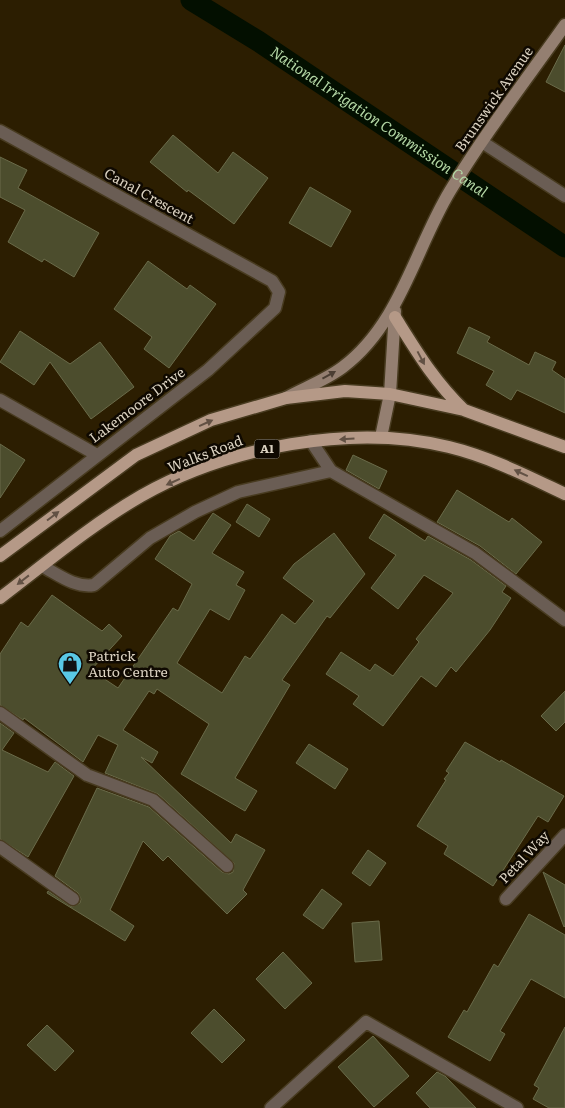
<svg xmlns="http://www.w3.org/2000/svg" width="565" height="1108" viewBox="0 0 565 1108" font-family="Literata,serif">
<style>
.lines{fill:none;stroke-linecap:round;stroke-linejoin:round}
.canal{stroke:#030f00;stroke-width:21}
.building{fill:#4c4d2d;stroke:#6a6b4a}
.minor-casing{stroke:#483b20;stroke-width:15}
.secondary-casing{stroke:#483b20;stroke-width:15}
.primary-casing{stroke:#483b20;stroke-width:15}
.minor{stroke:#6a5d54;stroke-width:12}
.secondary{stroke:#947f71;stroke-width:12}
.primary{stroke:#b59987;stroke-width:12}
.oneway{fill:#625144}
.oneway2{fill:#4b3e33}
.labels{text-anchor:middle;stroke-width:5;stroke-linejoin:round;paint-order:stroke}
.shield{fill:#0f0901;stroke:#9e9687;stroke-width:1}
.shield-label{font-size:12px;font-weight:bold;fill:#dbd2c1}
.street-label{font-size:14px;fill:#dbd2c1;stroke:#0f0901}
.poi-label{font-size:14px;fill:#dbd2c1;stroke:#0f0901;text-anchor:start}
.water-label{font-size:15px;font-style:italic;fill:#b3d6a4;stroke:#0f0901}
</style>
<rect width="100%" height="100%" fill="#2c1e01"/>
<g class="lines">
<path class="canal" id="s1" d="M 191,0 L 258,41 L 565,247"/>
</g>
<path class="building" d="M 565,45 L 565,92 L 546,82 Z
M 173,135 L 218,173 L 233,152 L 268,178 L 234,224 L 188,190 L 187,192 L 150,162 Z
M 0,157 L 27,170 L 18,188 L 99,233 L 74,277 L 44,259 L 42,262 L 8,242 L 25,210 L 0,197 Z
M 310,187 L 351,211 L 331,247 L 289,223 Z
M 148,261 L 187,289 L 190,285 L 216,304 L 169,368 L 144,349 L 152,337 L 114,309 Z
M 469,327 L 490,337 L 487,342 L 529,365 L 535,352 L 556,362 L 552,370 L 565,379 L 565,413 L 517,390 L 511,400 L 486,385 L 494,371 L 457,353 Z
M 20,331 L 70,364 L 100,342 L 134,387 L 91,419 L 50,362 L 34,385 L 0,362 Z
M 0,444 L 25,460 L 0,498 Z
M 353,455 L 387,471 L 379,489 L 346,470 Z
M 457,490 L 509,522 L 512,518 L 542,542 L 516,574 L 480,546 L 437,522 Z
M 247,504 L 270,519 L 259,537 L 236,522 Z
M 213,513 L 231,525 L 212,553 L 244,572 L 236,585 L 245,590 L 229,620 L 210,609 L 177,663 L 222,693 L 245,656 L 250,659 L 282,614 L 295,624 L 314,601 L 283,578 L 294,564 L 334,533 L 365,574 L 330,618 L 327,616 L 282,680 L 290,685 L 235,778 L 257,791 L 245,811 L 181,774 L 209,724 L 157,689 L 154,694 L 149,691 L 123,730 L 158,752 L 152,763 L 141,757 L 231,843 L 236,834 L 265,850 L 243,890 L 247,894 L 227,914 L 168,856 L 163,861 L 143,841 L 110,910 L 134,926 L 125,941 L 47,893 L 48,891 L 72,907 L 80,903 L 81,899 L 78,893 L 55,876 L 97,788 L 149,807 L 222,872 L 229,874 L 233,872 L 234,863 L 158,794 L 105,773 L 118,745 L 98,735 L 83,762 L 24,718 L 23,720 L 0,705 L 0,654 L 21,622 L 28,627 L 52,595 L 102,631 L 109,624 L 122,636 L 91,670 L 118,688 L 173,608 L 178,611 L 192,584 L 155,559 L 170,536 L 179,531 L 194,541 Z
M 384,514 L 425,541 L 428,536 L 471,560 L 506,586 L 502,592 L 511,598 L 490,630 L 456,672 L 451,667 L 436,687 L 421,676 L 383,726 L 353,704 L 359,696 L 326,674 L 341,652 L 370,671 L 375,664 L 393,676 L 419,642 L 416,639 L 453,593 L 424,575 L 398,609 L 371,588 L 396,555 L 369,538 Z
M 565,691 L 565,722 L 556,731 L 541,716 Z
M 0,723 L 14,733 L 2,750 L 48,772 L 55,762 L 74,776 L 28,857 L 0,839 Z
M 465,742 L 500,762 L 501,760 L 564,796 L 548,822 L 538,816 L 493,886 L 444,854 L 448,846 L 417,826 L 446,780 L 444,779 L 449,773 L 446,771 Z
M 309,744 L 348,769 L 335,789 L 296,763 Z
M 368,850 L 386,863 L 370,886 L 352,873 Z
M 543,872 L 565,885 L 565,926 L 564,927 Z
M 322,889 L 342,904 L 323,929 L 303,915 Z
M 529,914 L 565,935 L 565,998 L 531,979 L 500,1031 L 505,1034 L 490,1061 L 448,1037 L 464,1010 L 467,1012 L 494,964 L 498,967 Z
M 379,921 L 382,960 L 355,962 L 352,923 Z
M 283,952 L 312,983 L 285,1009 L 256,979 Z
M 214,1009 L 245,1040 L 222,1063 L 191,1033 Z
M 47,1025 L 74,1051 L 55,1071 L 27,1045 Z
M 565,1027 L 565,1108 L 549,1108 L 533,1099 L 539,1088 L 534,1085 Z
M 373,1036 L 409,1076 L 374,1107 L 338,1067 Z
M 437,1072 L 445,1076 L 476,1108 L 430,1108 L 416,1093 Z"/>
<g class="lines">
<defs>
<path id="minor" d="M 0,131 L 272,281 L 279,292 L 275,308 L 208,370 L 0,531
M 482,142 L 565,196
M 0,400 L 97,455
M 311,441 L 331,471 L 475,553 L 565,620
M 42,566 C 59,575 75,588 94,585 L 150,538 L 195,512 L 238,492 L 331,471
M 0,713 L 87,775 L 153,800 L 227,866
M 0,847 L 73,899
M 506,899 L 565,835
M 271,1108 L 366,1022 L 517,1108"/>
<path id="secondary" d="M 286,398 C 304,388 326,380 343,367 C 400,324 415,249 450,191 C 485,133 526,80 565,25
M 381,437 L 390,394 L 395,311"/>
<path id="primary" d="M 395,317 C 417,352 434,381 464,410
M 0,556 L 136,455 L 211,420 L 286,398 L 345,391 L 390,394 L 464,410 L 565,447
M 0,598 C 46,563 91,525 141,496 C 227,447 353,423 449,447 C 490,457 527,476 565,494"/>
</defs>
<use href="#minor" class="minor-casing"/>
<use href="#secondary" class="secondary-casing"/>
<use href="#primary" class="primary-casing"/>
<use href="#minor" class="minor"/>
<use href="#secondary" class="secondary"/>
<use href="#primary" class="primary"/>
</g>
<defs><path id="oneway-solid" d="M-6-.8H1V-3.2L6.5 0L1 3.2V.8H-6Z" transform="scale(1.25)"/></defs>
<g class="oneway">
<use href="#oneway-solid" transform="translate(421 358) rotate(62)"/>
<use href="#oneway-solid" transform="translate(206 423) rotate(-24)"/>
<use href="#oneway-solid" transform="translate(347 439) rotate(177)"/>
<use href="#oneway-solid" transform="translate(521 473) rotate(-155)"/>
<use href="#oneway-solid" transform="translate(173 482) rotate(156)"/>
<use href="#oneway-solid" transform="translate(53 516) rotate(-37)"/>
<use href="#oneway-solid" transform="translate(23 580) rotate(142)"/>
</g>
<use class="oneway2" href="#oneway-solid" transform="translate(329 375) rotate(-29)"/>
<defs>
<symbol id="shop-pin" viewBox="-11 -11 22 30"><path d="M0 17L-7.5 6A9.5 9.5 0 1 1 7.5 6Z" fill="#59c8e5" stroke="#0f0901"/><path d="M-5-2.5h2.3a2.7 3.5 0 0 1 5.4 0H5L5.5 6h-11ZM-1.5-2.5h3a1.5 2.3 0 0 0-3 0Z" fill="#111"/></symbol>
</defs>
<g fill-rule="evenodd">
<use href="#shop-pin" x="56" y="650" width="28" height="38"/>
</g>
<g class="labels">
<rect class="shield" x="254.5" y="439.5" width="25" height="19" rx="4"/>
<g class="shield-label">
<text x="267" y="453">A1</text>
</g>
<g class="street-label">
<text transform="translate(494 99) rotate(-55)" y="5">Brunswick Avenue</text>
<text transform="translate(149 196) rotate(29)" y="5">Canal Crescent</text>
<text transform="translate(137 405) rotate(-37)" y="5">Lakemoore Drive</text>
<text transform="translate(205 454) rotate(-21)" y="5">Walks Road</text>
<text transform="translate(524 857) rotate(-47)" y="5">Petal Way</text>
</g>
<g class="poi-label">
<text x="88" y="661">Patrick<tspan x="88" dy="16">Auto Centre</tspan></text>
</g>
<g class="water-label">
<text dy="5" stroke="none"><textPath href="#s1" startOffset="224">National Irrigation Commission Canal</textPath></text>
</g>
</g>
</svg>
